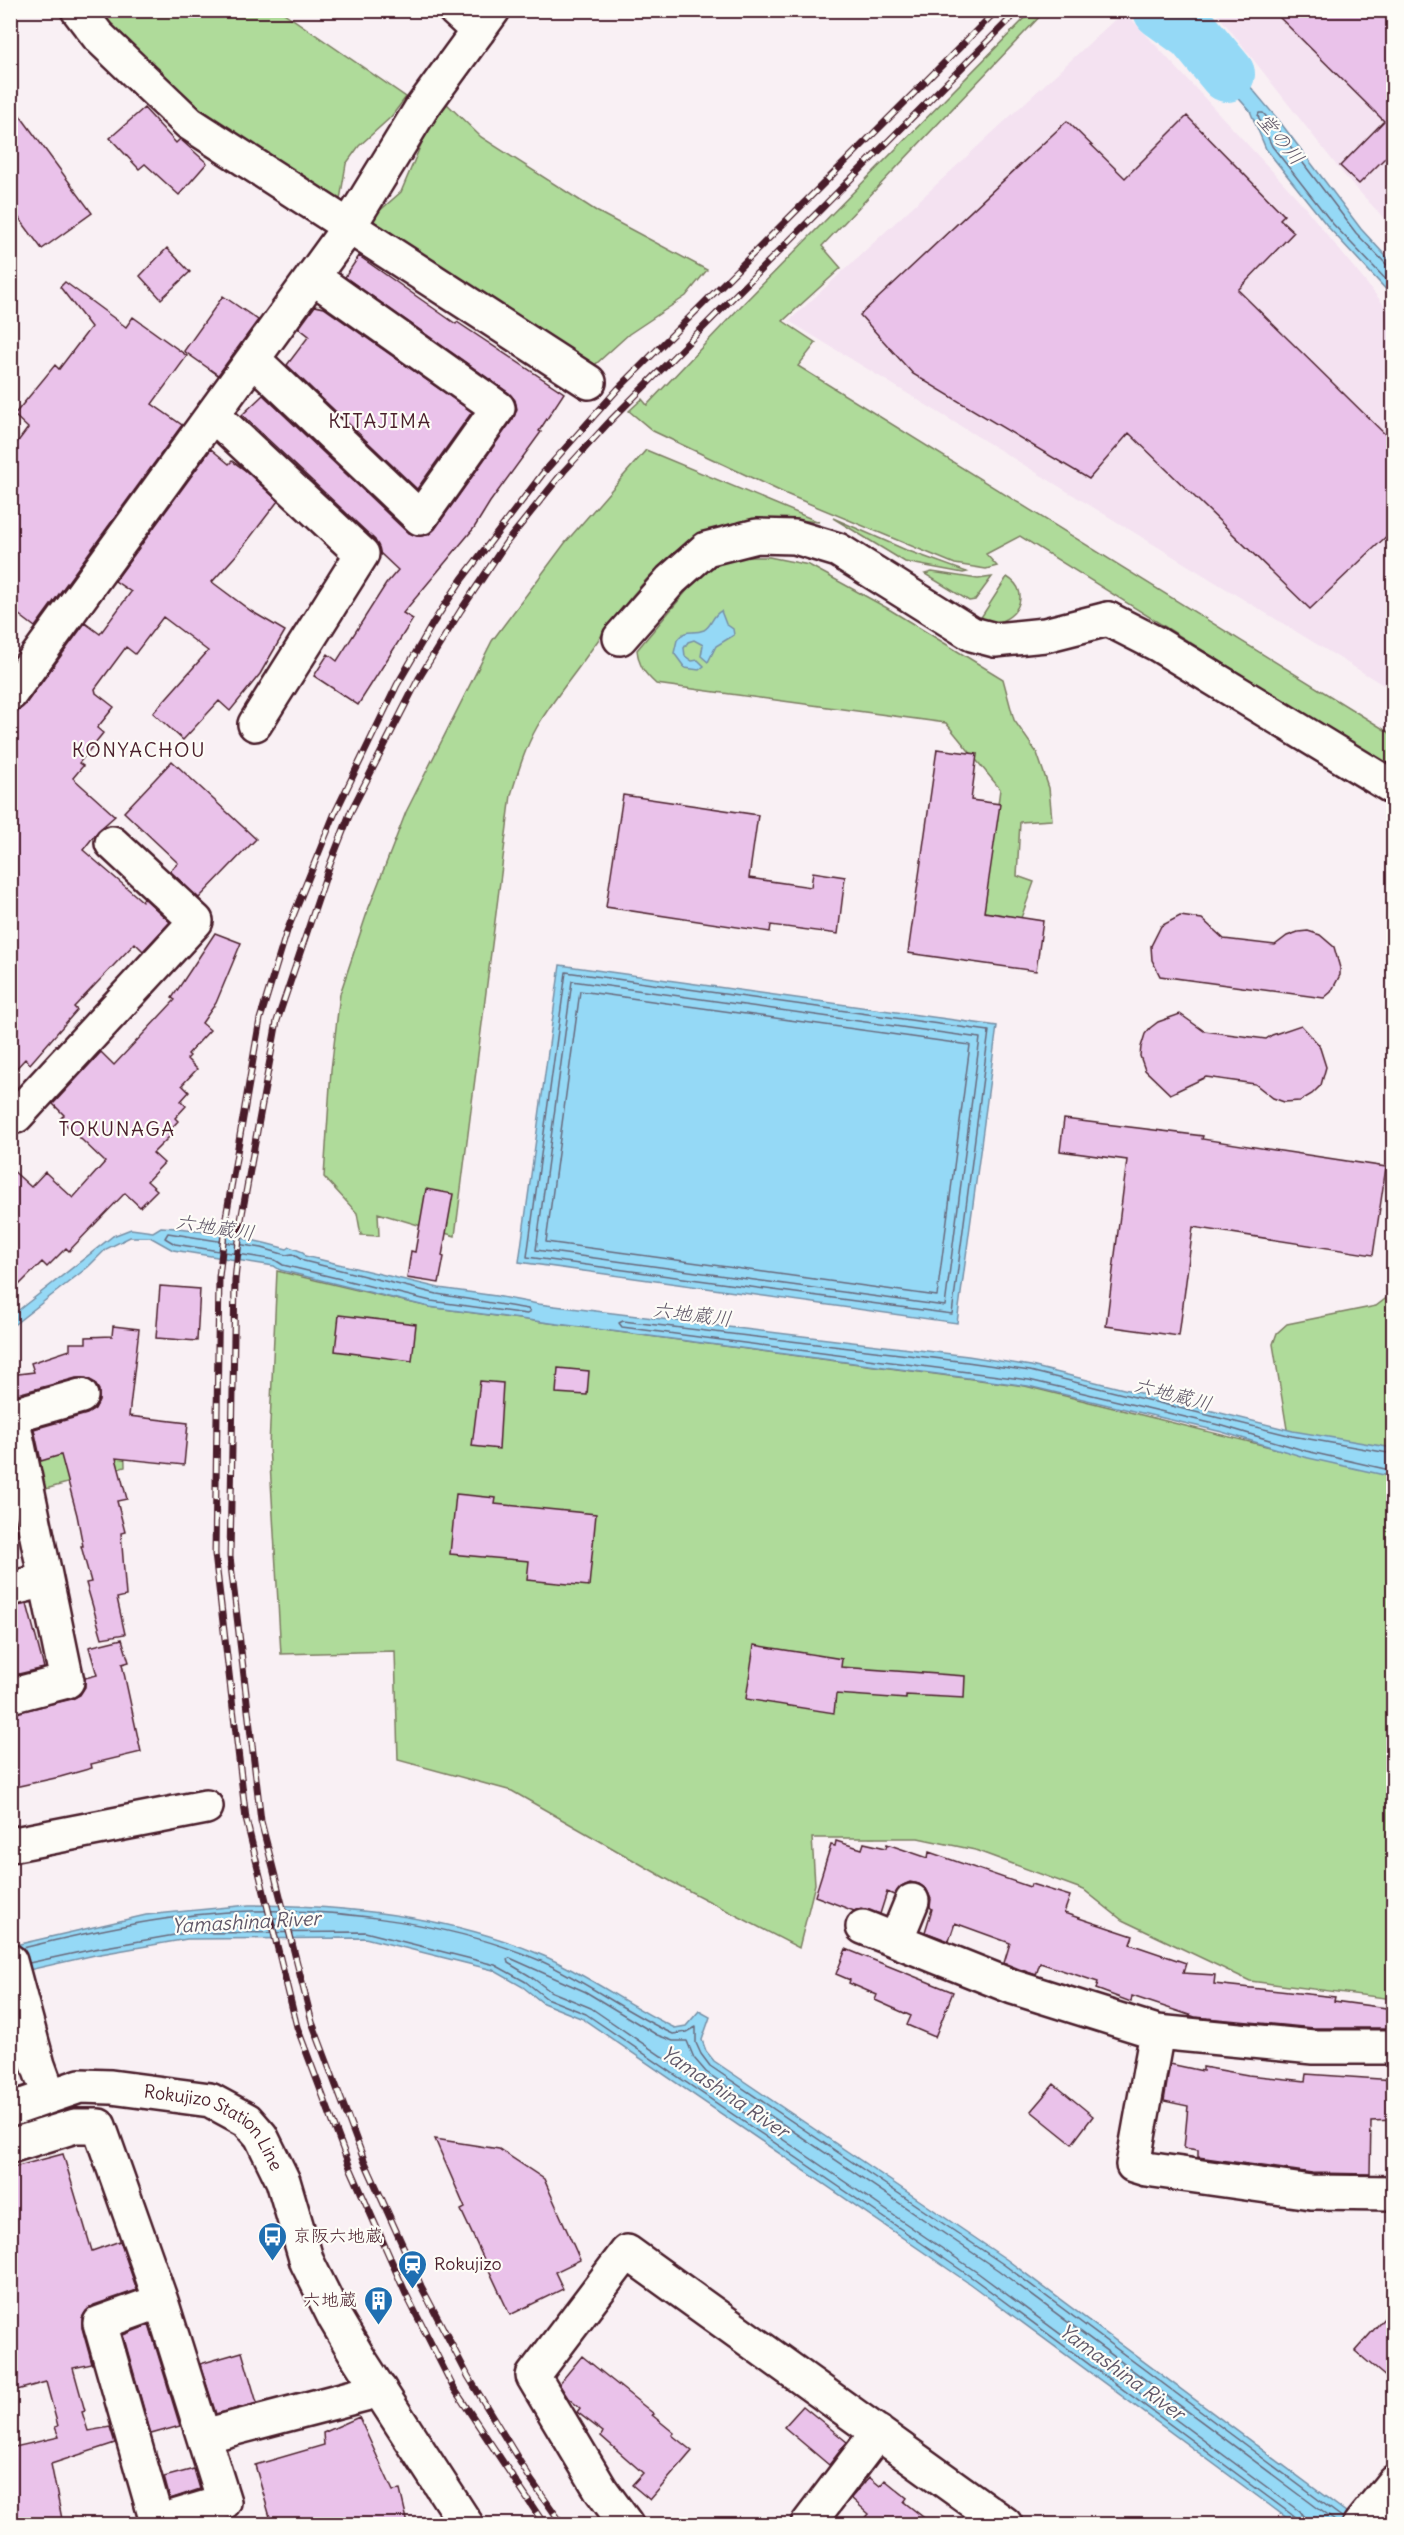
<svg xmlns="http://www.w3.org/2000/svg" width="1404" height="2535" viewBox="0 0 1404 2535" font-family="Delius,'Klee One',sans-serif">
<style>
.built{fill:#f4e2f1}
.green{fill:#afdb9a;stroke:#7c7d62;stroke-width:1.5}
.water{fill:#95d9f6;stroke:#778fa5;stroke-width:1.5}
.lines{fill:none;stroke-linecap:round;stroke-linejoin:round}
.shore{stroke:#68697c;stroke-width:1.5}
.river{stroke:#95d9f6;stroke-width:56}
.building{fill:#eac2ea;stroke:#4a1f2b;stroke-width:1.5}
.street-casing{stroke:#4a1f2b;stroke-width:38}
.secondary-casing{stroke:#4a1f2b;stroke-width:38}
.street{stroke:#fdfcf7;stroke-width:33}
.secondary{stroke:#fdfcf7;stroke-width:33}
.rail-casing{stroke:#4a1f2b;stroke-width:7}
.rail{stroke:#fdfcf7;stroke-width:4.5;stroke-dasharray:14;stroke-linecap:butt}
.labels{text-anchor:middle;stroke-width:4.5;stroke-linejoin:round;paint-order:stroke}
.street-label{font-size:18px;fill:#4a1f2b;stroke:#fdfcf7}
.poi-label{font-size:18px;fill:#4a1f2b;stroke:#fdfcf7;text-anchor:start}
.water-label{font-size:20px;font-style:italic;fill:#605768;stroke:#fdfcf7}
.neighbourhood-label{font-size:20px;letter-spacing:1.5px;fill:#4a1f2b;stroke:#fdfcf7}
</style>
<rect width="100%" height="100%" fill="#f9f0f4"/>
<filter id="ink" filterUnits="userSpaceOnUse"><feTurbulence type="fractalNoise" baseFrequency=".0167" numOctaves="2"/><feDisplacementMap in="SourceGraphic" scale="12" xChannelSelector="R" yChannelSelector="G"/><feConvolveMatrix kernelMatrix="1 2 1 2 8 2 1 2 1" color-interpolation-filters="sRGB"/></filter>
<g filter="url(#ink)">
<path class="built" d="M 1124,11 L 1299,200 L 1393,316 L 1393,691 L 789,321 Z
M 1215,11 L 1393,11 L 1393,228 L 1344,175 Z"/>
<path class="green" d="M 94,11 L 281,11 L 406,97 L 391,117 L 359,146 L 346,164 L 340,200 L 331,203 L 174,97 Z
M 1032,11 L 1045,11 L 822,246 L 841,268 L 783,321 L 816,343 L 798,366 L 1393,735 L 1393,769 L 1020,536 L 986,554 L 997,566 L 986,569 L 955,564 L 786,494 L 653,431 L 629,411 L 642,399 L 647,405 L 741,306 Z
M 444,101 L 481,137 L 598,212 L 707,270 L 686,296 L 629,334 L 587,372 L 368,221 L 401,192 L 428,128 Z
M 646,450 L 819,522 C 783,518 746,516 711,530 C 660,550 610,623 579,667 C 565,686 549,706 537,727 C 525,748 518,772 511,795 L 455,1236 L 378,1213 L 379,1236 L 361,1235 L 357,1213 L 324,1177 L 331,1070 L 340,994 L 368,910 L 406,812 L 492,641 L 565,543 Z
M 833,518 L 906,550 L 967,572 L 963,573 L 905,562 Z
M 732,557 L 769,557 L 809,565 L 887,608 L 1003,679 L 1014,720 L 1037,753 L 1049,788 L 1052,820 L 1020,822 L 1017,876 L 1034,882 L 1021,918 L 984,912 L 1000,789 L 946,723 L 656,684 C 644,673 639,666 637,650 L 700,575 Z
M 932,572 L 978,579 L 992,577 L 975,600 L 969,601 L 925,574 Z
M 1007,577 C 1034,593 1015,625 987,623 L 980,619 Z
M 277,1271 L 429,1307 L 1025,1386 L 1286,1451 L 1287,1429 L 1273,1344 L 1277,1333 L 1287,1324 L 1376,1306 L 1393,1293 L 1393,1999 L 1250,1981 L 1122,1920 L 1084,1890 L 975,1850 L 918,1838 L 812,1838 L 815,1884 L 799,1948 L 672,1882 L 512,1791 L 398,1760 L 395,1651 L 281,1654 L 269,1446 Z
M 124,1429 L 125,1467 L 42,1490 L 37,1459 Z"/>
<path class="water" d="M 1186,10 L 1280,122 L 1361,229 L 1393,264 L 1393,297 L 1329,228 L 1266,149 L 1250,111 L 1172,24 Z
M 721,611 L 726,624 L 733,629 L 734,635 L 716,646 L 708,662 L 701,656 L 703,645 L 694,640 L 688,642 L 684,648 L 685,656 L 692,661 L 698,660 L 704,666 L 699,670 L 685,668 L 674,653 L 677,640 C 687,627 692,635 704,630 C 712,626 712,615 721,611 Z
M 560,965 L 997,1026 L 957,1323 L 519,1262 Z
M 161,1227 C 203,1229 247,1238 287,1249 L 290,1247 L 303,1252 L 305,1256 L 439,1288 L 496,1296 L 538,1304 L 968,1356 L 1031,1366 L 1293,1431 L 1393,1448 L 1393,1477 L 1304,1457 L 1222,1432 L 1028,1386 L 429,1307 L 280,1270 L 274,1266 L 173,1250 L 150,1237 L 130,1237 L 106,1249 L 88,1267 L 11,1327 L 11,1316 L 113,1236 L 131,1229 L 153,1232 Z
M 249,1905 C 348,1905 452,1916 544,1956 C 590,1976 630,2007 675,2028 L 686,2026 L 699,2011 L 710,2017 L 702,2040 L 706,2051 L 714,2061 L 1006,2259 L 1362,2524 L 1295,2524 L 970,2284 L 583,2019 L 543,2003 L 523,1987 L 493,1970 L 365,1938 L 187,1939 L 95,1955 L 29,1970 L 11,1946 L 146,1915 Z"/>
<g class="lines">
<path class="shore" d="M 1394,267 L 1387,265 L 1356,233 L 1275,126 L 1263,113 L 1259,113 L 1258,116 L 1272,146 L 1333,224 L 1394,288
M 566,972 L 989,1031 L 952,1314 L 527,1257 Z
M 572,981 L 980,1038 L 945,1306 L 536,1250 Z
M 580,991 L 970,1045 L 937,1296 L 546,1242 Z
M 168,1233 L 262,1248 L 286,1255 L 292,1254 L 304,1261 L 437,1294 L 528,1309 L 530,1312 L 527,1314 L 431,1301 L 283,1265 L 275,1260 L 175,1244 L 165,1238 Z
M 1394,1454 L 1292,1436 L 1030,1371 L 967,1362 L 623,1321 L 619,1323 L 622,1327 L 1029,1380 L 1223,1426 L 1306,1451 L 1394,1471
M 250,1918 L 297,1918 L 303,1922 L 300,1925 L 236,1926 L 233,1924 L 235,1920 Z
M 23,1948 C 97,1930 175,1913 252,1911 C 342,1908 458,1925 541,1961 C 587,1982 627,2013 673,2034 L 687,2032 L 696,2027 L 696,2043 L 701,2054 L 710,2066 L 1003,2264 L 1343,2518
M 29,1963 L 94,1949 L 186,1933 L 365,1932 L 495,1965 L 526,1982 L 546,1998 L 586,2014 L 974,2279 L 1295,2517 L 1297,2524
M 1305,2524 L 1304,2517 L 1299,2511 L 978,2273 L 591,2008 L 550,1991 L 530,1976 L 508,1963 L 507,1959 L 510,1958 L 586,1992 L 657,2035 L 673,2041 L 687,2041 L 694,2058 L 706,2072 L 998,2270 L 1339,2524"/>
<path class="river" d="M 1161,10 L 1193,33 L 1227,74"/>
</g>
<path class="building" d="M 1272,10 L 1394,10 L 1394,149 L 1359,184 L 1340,166 L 1384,121 Z
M 10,102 L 92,213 L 42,249 L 10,206 Z
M 144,108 L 176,143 L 180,139 L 207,163 L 179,195 L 145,164 L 139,169 L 110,138 Z
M 1187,116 L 1284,215 L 1280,219 L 1294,232 L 1238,290 L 1394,443 L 1394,529 L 1310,609 L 1129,433 L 1089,479 L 913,374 L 860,315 L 1067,121 L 1125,178 Z
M 167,248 L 190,272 L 161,299 L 140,276 Z
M 359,256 L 456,324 L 457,322 L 564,393 L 539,431 L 541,432 L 490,502 L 474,528 L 403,613 L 413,619 L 358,705 L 314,676 L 328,654 L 337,661 L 386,584 L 398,570 L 380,553 L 375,540 L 242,415 L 263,395 L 407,532 L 417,536 L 428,535 L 435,529 L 513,419 L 517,409 L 515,400 L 509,393 L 345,277 Z
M 65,282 L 126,327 L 133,317 L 187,356 L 152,404 L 182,425 L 35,627 L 10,608 L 10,452 L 28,428 L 14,415 L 55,365 L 59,369 L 91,327 L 60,287 Z
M 223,296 L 258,320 L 218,375 L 184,351 Z
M 315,306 L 324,308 L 472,412 L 417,489 L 287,365 L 309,336 L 299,328 Z
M 211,449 L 229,464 L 232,461 L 246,471 L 278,501 L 239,552 L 212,582 L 251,611 L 285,631 L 260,674 L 230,711 L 219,701 L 183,740 L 153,713 L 208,651 L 163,617 L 135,654 L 126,647 L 95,689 L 96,693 L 114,707 L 97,728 L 103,733 L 79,763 L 83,766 L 73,778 L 115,816 L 98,831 L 83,850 L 142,901 L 144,898 L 170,922 L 143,951 L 135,943 L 74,1007 L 77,1010 L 30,1064 L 25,1059 L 10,1075 L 10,717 L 25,705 L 85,623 L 100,634 L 131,592 L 115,581 Z
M 937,749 L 977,754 L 971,800 L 1000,804 L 984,912 L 1043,921 L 1036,971 L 908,953 Z
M 172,761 L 256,839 L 199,898 L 170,871 L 178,863 L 124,812 Z
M 623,795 L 758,815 L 749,878 L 811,887 L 813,872 L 845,877 L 838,934 L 771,925 L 770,932 L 606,907 Z
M 1180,916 L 1202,919 L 1224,939 L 1275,945 L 1287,936 L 1298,932 L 1308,931 L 1320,935 L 1334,947 L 1340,968 L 1340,975 L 1331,992 L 1324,998 L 1160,976 L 1152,960 L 1151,946 L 1161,926 Z
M 215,933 L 241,943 L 216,1003 L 202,1023 L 210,1030 L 188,1054 L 190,1056 L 187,1059 L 197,1069 L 182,1085 L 189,1092 L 181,1101 L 186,1106 L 175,1118 L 178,1121 L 167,1133 L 170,1136 L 153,1153 L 164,1163 L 147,1181 L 157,1190 L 140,1207 L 125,1193 L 69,1251 L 66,1248 L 47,1267 L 42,1262 L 10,1294 L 10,1168 L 31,1187 L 45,1172 L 73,1198 L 105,1162 L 60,1119 L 64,1115 L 53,1104 L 101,1052 L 114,1065 L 175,1000 L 172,998 Z
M 1180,1014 L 1204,1031 L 1266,1039 L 1272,1035 L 1301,1025 L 1319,1045 L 1326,1067 L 1321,1085 L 1312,1094 L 1300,1101 L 1284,1102 L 1273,1098 L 1255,1084 L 1206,1077 L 1170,1094 L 1145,1070 L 1140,1056 L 1141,1047 L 1145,1034 L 1150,1028 L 1158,1022 Z
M 1064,1119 L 1203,1136 L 1202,1139 L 1386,1167 L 1373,1255 L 1193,1227 L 1179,1336 L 1106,1326 L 1127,1160 L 1060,1151 Z
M 426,1189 L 453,1194 L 442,1256 L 444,1257 L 439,1283 L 407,1278 L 411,1251 L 415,1252 Z
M 160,1286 L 200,1289 L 197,1341 L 156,1338 Z
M 339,1315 L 416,1324 L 412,1361 L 335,1351 Z
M 113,1326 L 139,1329 L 129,1416 L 188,1423 L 184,1465 L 116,1458 L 127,1499 L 117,1501 L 125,1532 L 121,1533 L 126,1596 L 117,1598 L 125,1634 L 102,1638 L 86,1583 L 91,1582 L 81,1546 L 83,1546 L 77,1515 L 61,1455 L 41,1461 L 34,1429 L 87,1414 L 95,1409 L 99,1401 L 99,1390 L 94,1382 L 86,1378 L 76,1378 L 10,1396 L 10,1375 L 34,1372 L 31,1363 L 70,1350 L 70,1343 L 86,1343 L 86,1337 L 112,1336 Z
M 558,1368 L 589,1371 L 587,1395 L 556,1393 Z
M 480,1381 L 503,1383 L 499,1449 L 472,1446 Z
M 456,1494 L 496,1498 L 495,1504 L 596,1514 L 589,1586 L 527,1580 L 529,1561 L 450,1554 Z
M 27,1604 L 44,1668 L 10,1676 L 10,1607 Z
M 122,1639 L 129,1662 L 122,1664 L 141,1752 L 91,1764 L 92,1768 L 60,1777 L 10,1788 L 10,1714 L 72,1699 L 80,1695 L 85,1687 L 85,1678 L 97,1675 L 89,1647 Z
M 754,1645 L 842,1659 L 841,1667 L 965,1676 L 964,1698 L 906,1695 L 906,1699 L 836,1694 L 834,1713 L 746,1699 Z
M 836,1841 L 862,1849 L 864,1843 L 886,1848 L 887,1844 L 928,1858 L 929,1852 L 1030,1887 L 1031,1884 L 1070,1896 L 1064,1913 L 1133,1936 L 1130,1944 L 1186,1963 L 1183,1973 L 1215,1975 L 1214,1984 L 1335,1997 L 1334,2001 L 1394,2009 L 1394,2028 L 1314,2028 L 1195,2017 L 1132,1996 L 1131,2002 L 1096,1989 L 1098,1982 L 1040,1963 L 1036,1975 L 1019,1969 L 1004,1963 L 1010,1943 L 955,1923 L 949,1941 L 925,1932 L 932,1909 L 930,1907 L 931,1899 L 927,1890 L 919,1884 L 910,1882 L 901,1886 L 894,1895 L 887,1892 L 880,1914 L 861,1908 L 854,1911 L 815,1896 L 831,1845 L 835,1846 Z
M 846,1949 L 953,1992 L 935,2037 L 907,2025 L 911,2016 L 875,2000 L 877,1995 L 849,1983 L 850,1980 L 836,1974 Z
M 1170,2064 L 1203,2071 L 1203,2067 L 1248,2075 L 1305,2081 L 1306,2074 L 1394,2080 L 1394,2120 L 1371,2121 L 1370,2174 L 1312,2173 L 1198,2157 L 1198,2150 L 1184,2148 L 1188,2106 L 1164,2101 Z
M 1054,2084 L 1093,2116 L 1072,2144 L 1031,2111 Z
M 435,2139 L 499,2149 L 544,2179 L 580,2260 L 555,2272 L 563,2289 L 510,2315 L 461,2210 L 465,2208 Z
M 63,2154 L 92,2251 L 120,2241 L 137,2290 L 94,2305 L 86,2311 L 82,2318 L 82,2328 L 92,2364 L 73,2368 L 85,2411 L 82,2412 L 88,2431 L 110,2427 L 115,2443 L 51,2464 L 63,2524 L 10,2524 L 10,2448 L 59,2437 L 55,2427 L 58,2426 L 46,2382 L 10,2392 L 10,2168 Z
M 1394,2307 L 1394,2384 L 1355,2351 Z
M 149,2325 L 180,2426 L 151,2434 L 123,2335 Z
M 242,2352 L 257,2403 L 216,2414 L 200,2364 Z
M 582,2356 L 654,2414 L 652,2415 L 674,2433 L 672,2435 L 692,2451 L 650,2500 L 632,2485 L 643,2473 L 601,2436 L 603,2432 L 577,2412 L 580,2408 L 568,2398 L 559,2384 Z
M 803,2406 L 847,2442 L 829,2465 L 784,2427 Z
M 359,2417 L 393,2491 L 400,2490 L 408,2524 L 272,2524 L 255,2465 L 324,2445 L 323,2433 Z
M 194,2469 L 200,2489 L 170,2499 L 164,2477 Z
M 869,2477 L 880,2486 L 885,2480 L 907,2498 L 904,2502 L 932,2524 L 860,2524 L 869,2514 L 851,2498 Z"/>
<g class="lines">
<defs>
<path id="street" d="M 78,10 L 98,36 L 189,123 L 589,382
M 455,10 L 478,31
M 253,359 L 420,518 L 498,408 L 313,277
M 213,415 L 362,554 L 255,724
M 620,638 L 671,580 L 706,549 L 757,536 L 795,537 L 838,550 L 972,634 L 995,640 L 1045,635 L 1108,619
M 10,694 L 348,228 L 421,109 L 493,10
M 10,1113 L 16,1116 L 196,921 L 112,843
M 10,1416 L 81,1396
M 10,1589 L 46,1580
M 10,1696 L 67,1681 L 12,1416
M 10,1845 L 206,1807
M 863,1927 L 1013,1987 L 1157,2032 L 1313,2047 L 1394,2047
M 896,1940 L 912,1901
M 10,1961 L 38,2065 L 49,2095
M 1157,2032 L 1133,2165 L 1146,2169 L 1311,2192 L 1394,2193
M 10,2146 L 75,2126 L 99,2126 L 161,2301 L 224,2502 L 157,2522 L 100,2323 L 161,2301
M 204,2436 L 380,2390
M 626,2524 L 601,2490 L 533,2376 L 627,2252 L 1005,2524
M 808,2524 L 878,2432
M 1360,2524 L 1394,2482"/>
<g id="secondary">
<path d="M 1108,619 L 1157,644 L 1394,788"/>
<path id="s1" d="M 10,2110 L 80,2086 L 111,2087 L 210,2100 L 247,2120 L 261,2136 L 283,2181 L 307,2262 L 335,2318 L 358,2357 L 466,2524"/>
</g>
</defs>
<use href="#street" class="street-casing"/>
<use href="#secondary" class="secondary-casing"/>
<use href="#street" class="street"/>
<use href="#secondary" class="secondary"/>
<defs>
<path id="rail" d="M 544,2524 L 453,2387 L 406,2294 L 349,2165 L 297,2027 L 246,1819 L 215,1554 L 219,1277 L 226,1217 L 260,1019 L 287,931 L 334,815 L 397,685 L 433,623 L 462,579 L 544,472 L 618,389 L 997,10
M 562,2524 L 531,2480 L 468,2376 L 421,2286 L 364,2160 L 312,2022 L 261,1821 L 230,1557 L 235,1280 L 241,1220 L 277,1021 L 329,867 L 351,811 L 419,678 L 461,610 L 506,543 L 564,471 L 611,420 L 1019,10"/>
</defs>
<use href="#rail" class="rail-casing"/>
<use href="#rail" class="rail"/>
</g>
</g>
<defs>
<symbol id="bus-pin" viewBox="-11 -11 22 30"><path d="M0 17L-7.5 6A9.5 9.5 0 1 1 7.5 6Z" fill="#1f6fb2" stroke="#fdfcf7"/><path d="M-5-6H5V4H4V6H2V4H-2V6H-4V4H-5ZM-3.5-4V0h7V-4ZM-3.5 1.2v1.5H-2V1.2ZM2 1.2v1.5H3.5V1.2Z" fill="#fff"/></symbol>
<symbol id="station-pin" viewBox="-11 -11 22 30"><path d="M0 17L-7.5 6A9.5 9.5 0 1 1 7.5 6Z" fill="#1f6fb2" stroke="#fdfcf7"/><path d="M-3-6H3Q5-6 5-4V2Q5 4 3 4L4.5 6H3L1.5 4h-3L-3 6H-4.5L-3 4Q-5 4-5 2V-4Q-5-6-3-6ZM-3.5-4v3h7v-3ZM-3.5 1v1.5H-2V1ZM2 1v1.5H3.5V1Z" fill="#fff"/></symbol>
<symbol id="building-pin" viewBox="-11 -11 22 30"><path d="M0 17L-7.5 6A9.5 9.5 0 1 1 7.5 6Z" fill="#1f6fb2" stroke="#fdfcf7"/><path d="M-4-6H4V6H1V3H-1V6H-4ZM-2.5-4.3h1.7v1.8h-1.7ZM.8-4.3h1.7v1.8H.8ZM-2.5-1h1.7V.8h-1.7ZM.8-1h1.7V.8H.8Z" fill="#fff"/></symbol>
</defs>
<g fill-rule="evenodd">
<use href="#bus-pin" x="256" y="2220" width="33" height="45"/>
<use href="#station-pin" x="396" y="2248" width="33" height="45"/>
<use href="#building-pin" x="362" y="2284" width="33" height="45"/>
</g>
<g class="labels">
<g class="street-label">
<text dy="6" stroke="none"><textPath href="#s1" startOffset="222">Rokujizo Station Line</textPath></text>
</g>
<g class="poi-label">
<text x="293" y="2242">京阪六地蔵</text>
<text x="434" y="2270">Rokujizo</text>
<text x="357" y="2306" text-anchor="end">六地蔵</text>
</g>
<g class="water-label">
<text transform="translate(1281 139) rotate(50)" y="7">堂の川</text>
<text transform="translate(215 1227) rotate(9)" y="7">六地蔵川</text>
<text transform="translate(692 1314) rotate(7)" y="7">六地蔵川</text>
<text transform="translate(1173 1394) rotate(15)" y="7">六地蔵川</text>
<text transform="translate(246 1922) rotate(-3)" y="7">Yamashina River</text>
<text transform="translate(725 2092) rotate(34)" y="7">Yamashina River</text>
<text transform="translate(1122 2372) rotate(36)" y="7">Yamashina River</text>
</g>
<g class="neighbourhood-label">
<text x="380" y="428">KITAJIMA</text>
<text x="139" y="757">KONYACHOU</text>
<text x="117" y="1136">TOKUNAGA</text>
</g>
</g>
<rect width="1404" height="2535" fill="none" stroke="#fdfcf7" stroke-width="36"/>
<rect x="18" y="18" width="1368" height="2499" fill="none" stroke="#4a1f2b" stroke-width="2" filter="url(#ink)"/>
</svg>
